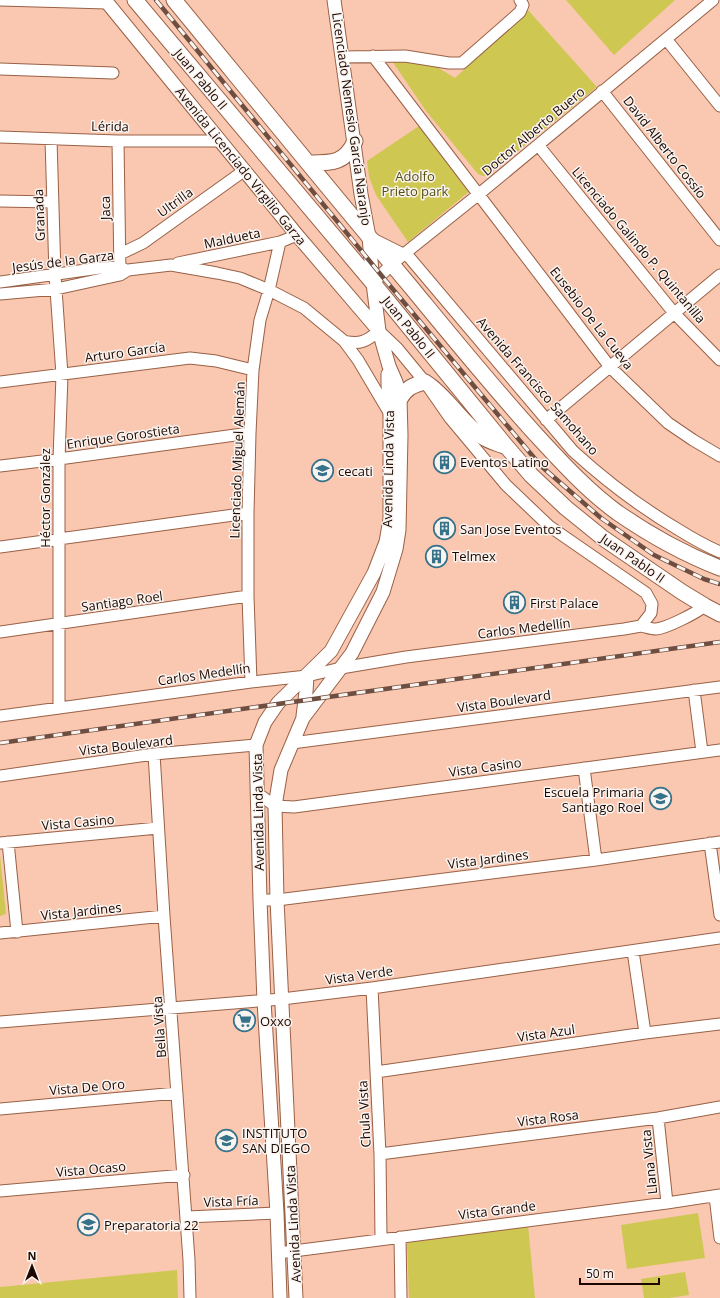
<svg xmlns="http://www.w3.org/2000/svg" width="720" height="1298" viewBox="0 0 720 1298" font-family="'Open Sans',sans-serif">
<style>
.green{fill:#cec852}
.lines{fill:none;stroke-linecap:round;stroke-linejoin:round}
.minor-casing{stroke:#996146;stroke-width:13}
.tertiary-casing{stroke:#996146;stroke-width:15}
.secondary-casing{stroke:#996146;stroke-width:17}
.minor{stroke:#fff;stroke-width:11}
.tertiary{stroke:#fff;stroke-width:13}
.secondary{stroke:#fff;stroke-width:15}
.rail-casing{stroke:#6e4e41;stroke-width:4.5}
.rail{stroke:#faf4f0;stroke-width:3;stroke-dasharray:9;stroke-linecap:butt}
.labels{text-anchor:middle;stroke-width:3;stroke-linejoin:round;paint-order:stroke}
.street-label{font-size:13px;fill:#1d0801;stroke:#faf4f0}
.park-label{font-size:13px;fill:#524e13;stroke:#faf4f0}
.poi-label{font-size:13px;fill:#1d0801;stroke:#faf4f0;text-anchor:start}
</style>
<rect width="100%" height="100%" fill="#fac7b0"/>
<path class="green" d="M 566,0 L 675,0 L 614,55 Z
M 528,10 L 597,87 L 487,176 L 483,176 L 478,174 L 426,111 L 392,61 L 394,59 L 437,67 L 455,78 Z
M 419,126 L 471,190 L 408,242 L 376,195 L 369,177 L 367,161 Z
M 0,855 L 6,914 L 0,916 Z
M 698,1213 L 705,1258 L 627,1269 L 621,1225 Z
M 528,1225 L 535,1298 L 409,1298 L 407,1243 Z
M 177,1270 L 178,1298 L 0,1298 L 0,1287 Z
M 685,1272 L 689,1295 L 669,1298 L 644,1298 L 641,1279 Z"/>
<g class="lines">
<defs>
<path id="minor" d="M 0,0 L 107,3
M 666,39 L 720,106
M 373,56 L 610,367 L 668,423 L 693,440 L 720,456
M 342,57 L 405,56 L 449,63 L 462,63 L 520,12 L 523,5 L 520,0
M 0,69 L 113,73
M 602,91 L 720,240
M 0,137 L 118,141 L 219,141
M 51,139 L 55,275 L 62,375 L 59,459 L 59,708
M 118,141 L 120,275
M 538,145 L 674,313 L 720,360
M 0,201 L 52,202
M 373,239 L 409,257 L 573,451 C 607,482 640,507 679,530 C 692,538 706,546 720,552
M 120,254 L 143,243 L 245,170
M 178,263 L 280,242 L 297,235
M 0,282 L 100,268 L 120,267 L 126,270
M 373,283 L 392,264 L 404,254 L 479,194 L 713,0
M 0,294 L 56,289 L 120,275 L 128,270 L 171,265 L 217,273 L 240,278 L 269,290 L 304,308 L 344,341 L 358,360 L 390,414
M 0,382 L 190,358 L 216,361 L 253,370
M 546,420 L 720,275
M 0,466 L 59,459 L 250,433
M 0,547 L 248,513
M 641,626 C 646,627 651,629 656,629 C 667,628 696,613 705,606
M 0,632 L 248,596
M 251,682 L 248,596 L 248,513 L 250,433 L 253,370 L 260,320 L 269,290 L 280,242
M 694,690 L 702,752
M 0,716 L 251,682 L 307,676 L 341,668 L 406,657 L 624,629 L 641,626 L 651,613 L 652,604 L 646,593 L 549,526 L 506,485 L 450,418 L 425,382 L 397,348 L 379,331 C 367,341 360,345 344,341
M 292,743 L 720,687
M 154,754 L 164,916 L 189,1260 L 190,1298
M 584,768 L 596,860
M 0,776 L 154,754 L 256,745
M 257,793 L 275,806 L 294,807 L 720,750
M 8,842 L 17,932
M 0,843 L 158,828
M 710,843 L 720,915
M 260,900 L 277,900 L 596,860 L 720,842
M 0,933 L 164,916
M 633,951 L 645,1033
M 372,988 L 380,1154 L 381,1239
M 0,1022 L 282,999 L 372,988 L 720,938
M 376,1072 L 645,1033 L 720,1024
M 0,1109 L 177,1093
M 658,1118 L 667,1203
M 380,1154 L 658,1118 L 720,1107
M 0,1191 L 184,1175
M 715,1196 L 720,1238
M 187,1217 L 277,1213
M 400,1237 L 401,1298
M 278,1253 L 667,1203 L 720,1195"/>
<path id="tertiary" d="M 105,0 L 297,235 L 379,331
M 303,716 L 306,692 L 307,676
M 280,1298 L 277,1213 L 264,1001 L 260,900 L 256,745 L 265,722 L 278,703 L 331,651 L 374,573 L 386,542 L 390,519 L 390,414 L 388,384 L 388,374
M 296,1298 L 277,900 L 275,806 L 281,770 L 303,718 L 352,653 L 383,592 L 396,549 L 399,530 L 401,435 L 400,399 L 396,382 L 389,366 L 379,331 L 373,283 L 369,237 L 361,194 L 334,0"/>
<path id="secondary" d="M 135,0 L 373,283 L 506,446 L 531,475 L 566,508 L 603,538 L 682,592 L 705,606 L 720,614
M 174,0 C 253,96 331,192 411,287 C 453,338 495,390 540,439 C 564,465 589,492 618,513 C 650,535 684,554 720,568
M 308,163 C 331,163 345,164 355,141
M 400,399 C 406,388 413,385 425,382 C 447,396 460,421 481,436 C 488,441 496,443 504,446"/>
</defs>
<use href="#minor" class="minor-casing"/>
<use href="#tertiary" class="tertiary-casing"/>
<use href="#secondary" class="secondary-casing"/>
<use href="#minor" class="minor"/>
<use href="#tertiary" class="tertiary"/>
<use href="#secondary" class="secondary"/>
<defs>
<path id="rail" d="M 156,0 L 386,281 L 541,466 L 601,518 L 654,555 L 704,579 L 720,584
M 0,743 L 720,642"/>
</defs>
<use href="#rail" class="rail-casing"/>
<use href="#rail" class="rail"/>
</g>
<defs>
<symbol id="building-ring" viewBox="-11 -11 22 22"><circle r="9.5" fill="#faf4f0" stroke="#36728a" stroke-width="1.5"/><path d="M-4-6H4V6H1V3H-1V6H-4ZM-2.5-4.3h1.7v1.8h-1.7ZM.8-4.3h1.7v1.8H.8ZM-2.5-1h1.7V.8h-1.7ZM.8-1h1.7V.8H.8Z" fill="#36728a"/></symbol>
<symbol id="school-ring" viewBox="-11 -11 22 22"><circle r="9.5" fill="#faf4f0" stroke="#36728a" stroke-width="1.5"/><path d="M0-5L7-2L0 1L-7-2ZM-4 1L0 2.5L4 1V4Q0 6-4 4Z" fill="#36728a"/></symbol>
<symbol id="supermarket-ring" viewBox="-11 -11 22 22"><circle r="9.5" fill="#faf4f0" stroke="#36728a" stroke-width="1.5"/><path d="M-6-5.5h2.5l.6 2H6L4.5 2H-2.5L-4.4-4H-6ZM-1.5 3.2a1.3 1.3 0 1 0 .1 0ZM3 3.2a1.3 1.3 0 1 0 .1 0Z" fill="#36728a"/></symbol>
<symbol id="university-ring" viewBox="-11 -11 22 22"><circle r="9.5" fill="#faf4f0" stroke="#36728a" stroke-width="1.5"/><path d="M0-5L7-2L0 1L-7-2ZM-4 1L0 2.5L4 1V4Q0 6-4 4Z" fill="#36728a"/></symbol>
</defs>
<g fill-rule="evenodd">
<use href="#building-ring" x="432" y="450" width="25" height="25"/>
<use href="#school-ring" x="310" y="458" width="25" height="25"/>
<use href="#building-ring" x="432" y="516" width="25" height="25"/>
<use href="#building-ring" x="424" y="544" width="25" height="25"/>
<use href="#building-ring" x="502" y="590" width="25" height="25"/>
<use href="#school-ring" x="648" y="786" width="25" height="25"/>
<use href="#supermarket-ring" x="232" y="1008" width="25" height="25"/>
<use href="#school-ring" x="214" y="1128" width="25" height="25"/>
<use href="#university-ring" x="76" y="1212" width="25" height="25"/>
</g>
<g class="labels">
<g class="street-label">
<text transform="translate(201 79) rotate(50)" y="5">Juan Pablo II</text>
<text transform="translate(352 119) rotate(82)" y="5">Licenciado Nemesio García Naranjo</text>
<text transform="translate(110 126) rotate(1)" y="5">Lérida</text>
<text transform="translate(533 131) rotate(-40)" y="5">Doctor Alberto Buero</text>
<text transform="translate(665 147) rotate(52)" y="5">David Alberto Cossío</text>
<text transform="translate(241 166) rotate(51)" y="5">Avenida Licenciado Virgilio Garza</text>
<text transform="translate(175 202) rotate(-36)" y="5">Ultrilla</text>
<text transform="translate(105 208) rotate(-91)" y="5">Jaca</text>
<text transform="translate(39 215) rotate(-92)" y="5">Granada</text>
<text transform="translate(232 238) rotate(-12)" y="5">Maldueta</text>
<text transform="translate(639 245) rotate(50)" y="5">Licenciado Galindo P. Quintanilla</text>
<text transform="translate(63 261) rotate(-7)" y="5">Jesús de la Garza</text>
<text transform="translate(592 318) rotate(52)" y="5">Eusebio De La Cueva</text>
<text transform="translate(409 327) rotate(51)" y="5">Juan Pablo II</text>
<text transform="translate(125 352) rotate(-8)" y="5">Arturo García</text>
<text transform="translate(538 386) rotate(49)" y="5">Avenida Francisco Samohano</text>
<text transform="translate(123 436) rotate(-8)" y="5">Enrique Gorostieta</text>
<text transform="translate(237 460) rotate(-88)" y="5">Licenciado Miguel Alemán</text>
<text transform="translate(388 469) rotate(-89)" y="5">Avenida Linda Vista</text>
<text transform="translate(45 498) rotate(-90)" y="5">Héctor González</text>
<text transform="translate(633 558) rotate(35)" y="5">Juan Pablo II</text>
<text transform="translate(122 601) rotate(-8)" y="5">Santiago Roel</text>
<text transform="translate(524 628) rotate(-7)" y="5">Carlos Medellín</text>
<text transform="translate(204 674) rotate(-8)" y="5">Carlos Medellín</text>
<text transform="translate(504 701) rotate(-8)" y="5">Vista Boulevard</text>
<text transform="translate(126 745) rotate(-7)" y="5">Vista Boulevard</text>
<text transform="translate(485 767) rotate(-8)" y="5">Vista Casino</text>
<text transform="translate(258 812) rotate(-91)" y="5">Avenida Linda Vista</text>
<text transform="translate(78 822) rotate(-5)" y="5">Vista Casino</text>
<text transform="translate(488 859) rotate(-7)" y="5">Vista Jardines</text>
<text transform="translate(81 911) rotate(-6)" y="5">Vista Jardines</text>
<text transform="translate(359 975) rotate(-8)" y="5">Vista Verde</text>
<text transform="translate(159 1027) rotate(-94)" y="5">Bella Vista</text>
<text transform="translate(546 1033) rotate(-8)" y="5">Vista Azul</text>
<text transform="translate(87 1087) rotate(-5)" y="5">Vista De Oro</text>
<text transform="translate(364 1114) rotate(-93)" y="5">Chula Vista</text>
<text transform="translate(548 1118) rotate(-7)" y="5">Vista Rosa</text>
<text transform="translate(649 1162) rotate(-96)" y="5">Llana Vista</text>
<text transform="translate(91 1169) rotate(-5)" y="5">Vista Ocaso</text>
<text transform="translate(231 1201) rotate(-2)" y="5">Vista Fría</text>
<text transform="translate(497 1210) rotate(-7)" y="5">Vista Grande</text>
<text transform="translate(293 1224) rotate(-93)" y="5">Avenida Linda Vista</text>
</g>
<g class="park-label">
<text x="415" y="181">Adolfo<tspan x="415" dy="15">Prieto park</tspan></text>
</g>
<g class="poi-label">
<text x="460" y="467">Eventos Latino</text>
<text x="338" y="476">cecati</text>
<text x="460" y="534">San Jose Eventos</text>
<text x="452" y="561">Telmex</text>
<text x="530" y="608">First Palace</text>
<text x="644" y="797" text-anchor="end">Escuela Primaria<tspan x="644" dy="15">Santiago Roel</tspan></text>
<text x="260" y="1026">Oxxo</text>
<text x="242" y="1138">INSTITUTO<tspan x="242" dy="15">SAN DIEGO</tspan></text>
<text x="104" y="1230">Preparatoria 22</text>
</g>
</g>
<g transform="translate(32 1266)" stroke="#faf4f0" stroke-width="3" paint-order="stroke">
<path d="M0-3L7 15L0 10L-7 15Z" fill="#1d0801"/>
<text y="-6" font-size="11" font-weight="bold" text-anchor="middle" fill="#1d0801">N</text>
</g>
<path d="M580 1278v6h79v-6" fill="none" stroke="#1d0801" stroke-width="2"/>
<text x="586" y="1278" font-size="12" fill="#1d0801" stroke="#faf4f0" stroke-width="3" paint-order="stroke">50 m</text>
</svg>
